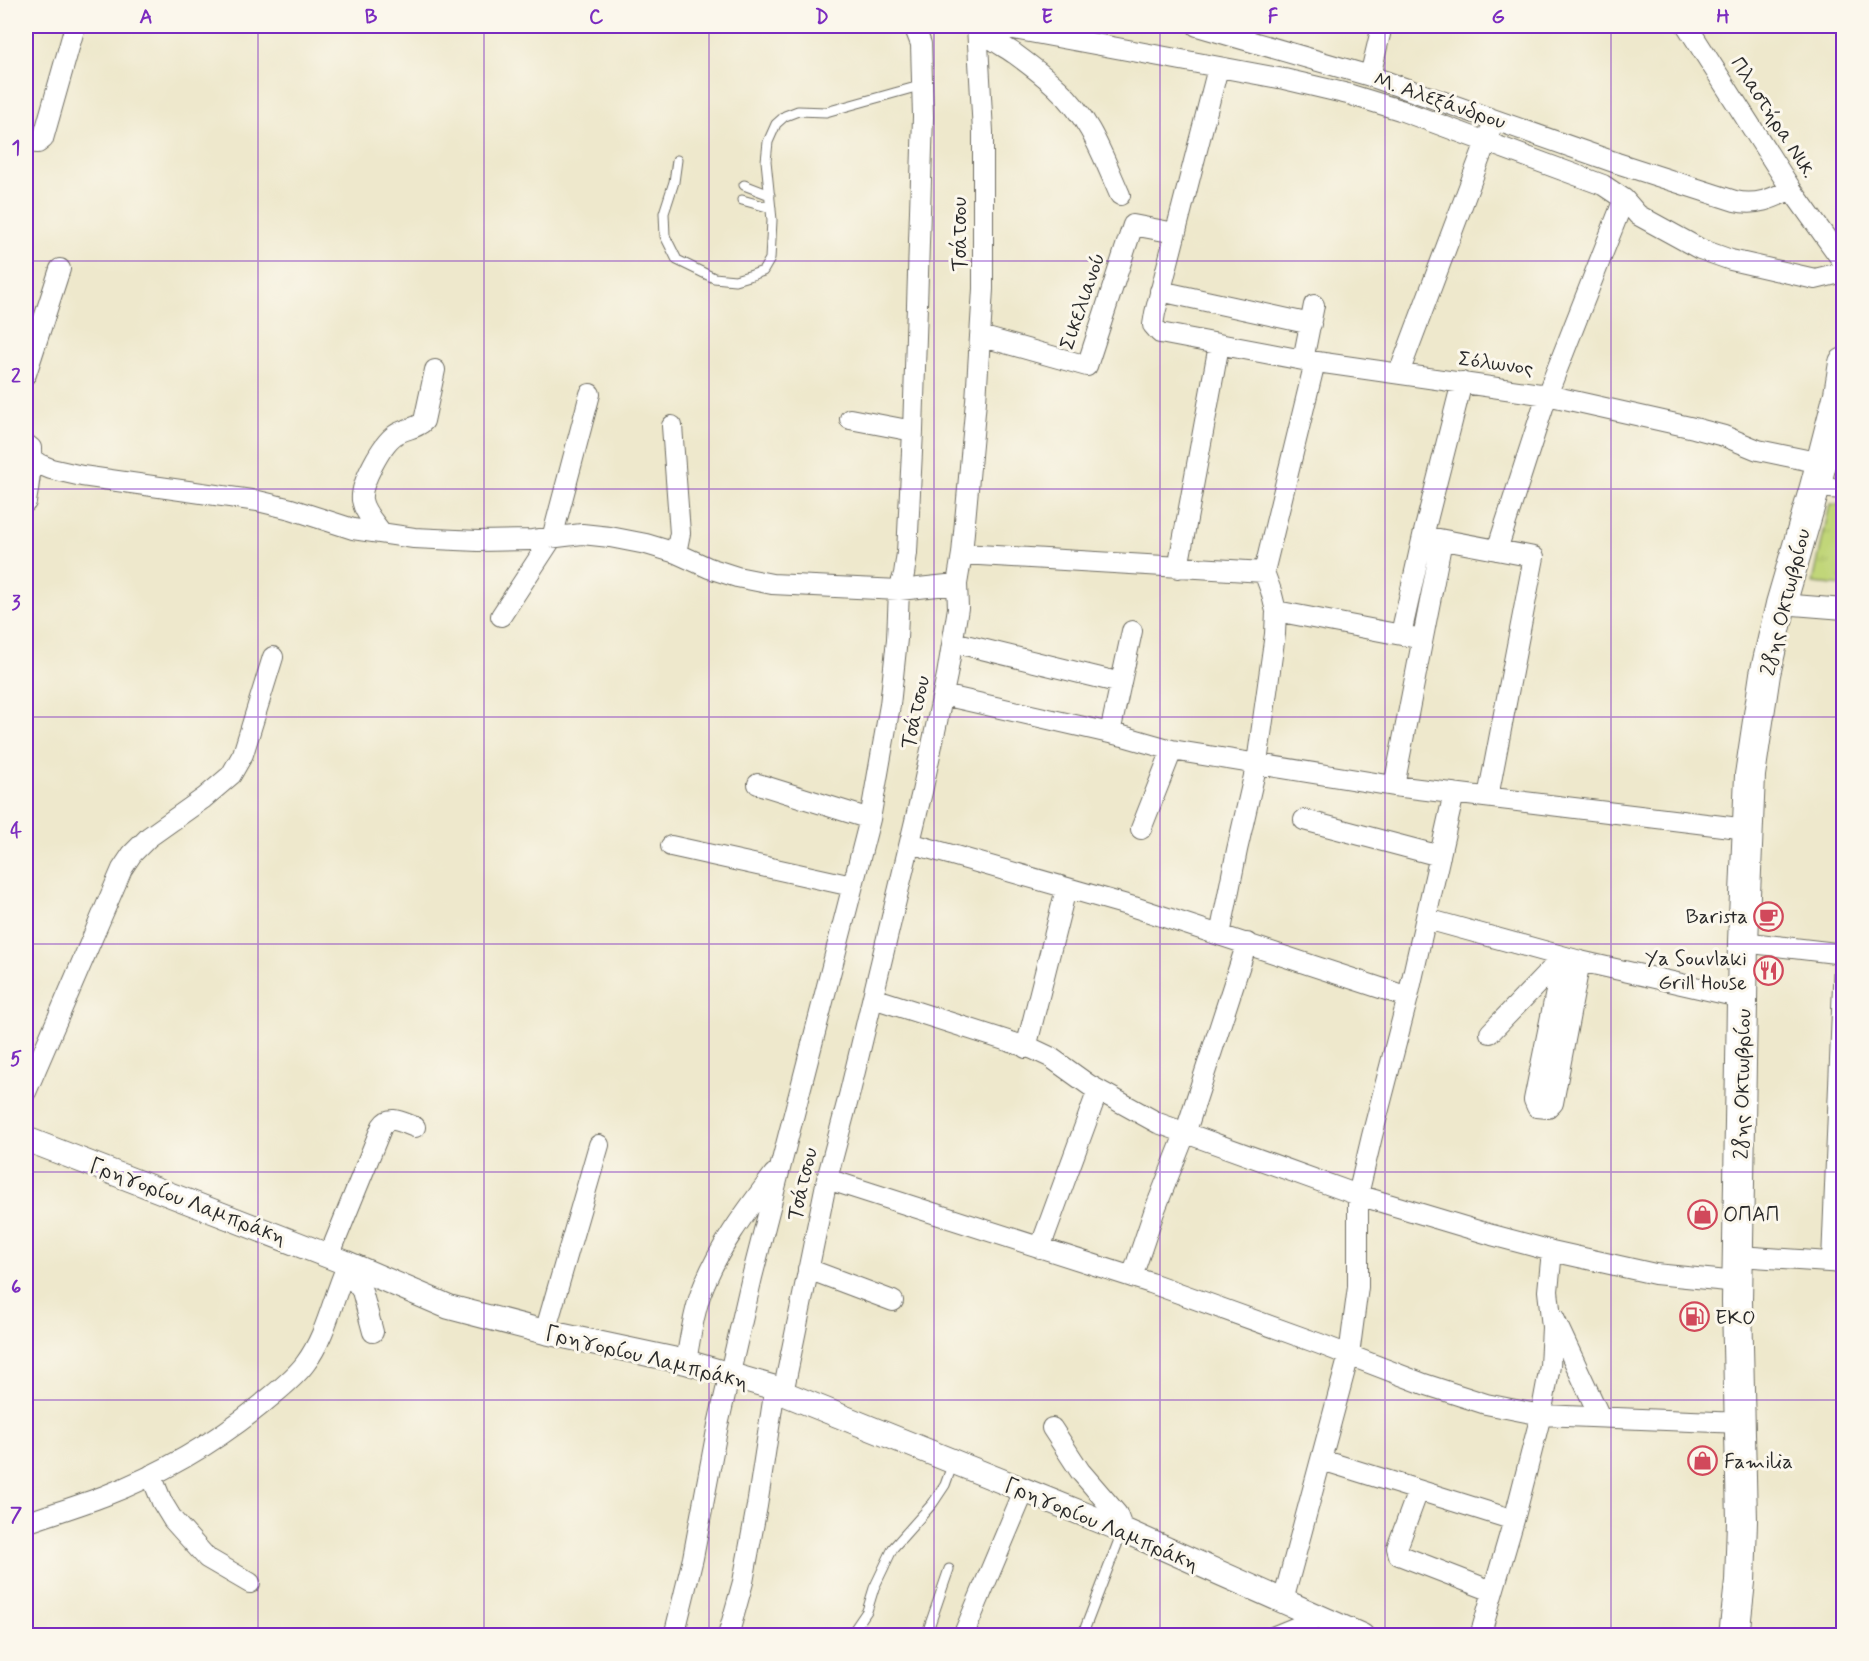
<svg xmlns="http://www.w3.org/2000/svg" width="1869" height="1661" viewBox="0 0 1869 1661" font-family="Mynerve,sans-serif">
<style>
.park{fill:url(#park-tufts);stroke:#768052;stroke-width:1.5}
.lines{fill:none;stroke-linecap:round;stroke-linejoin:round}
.service-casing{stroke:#6f6d63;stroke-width:11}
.minor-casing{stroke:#6f6d63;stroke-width:22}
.tertiary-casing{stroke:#6f6d63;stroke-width:26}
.primary-casing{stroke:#6f6d63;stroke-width:32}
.service{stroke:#fff;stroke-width:9}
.minor{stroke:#fff;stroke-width:20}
.tertiary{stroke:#fff;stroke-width:24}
.primary{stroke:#fff;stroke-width:30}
.grid{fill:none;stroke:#7b2cbf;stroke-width:1.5;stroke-opacity:0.55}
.labels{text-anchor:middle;stroke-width:6;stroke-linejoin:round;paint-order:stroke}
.street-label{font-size:21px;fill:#2b2b2b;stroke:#fbf7ec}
.poi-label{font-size:21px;fill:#2b2b2b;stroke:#fbf7ec;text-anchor:start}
.neatline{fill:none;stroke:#7b2cbf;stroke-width:2}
.grid-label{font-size:20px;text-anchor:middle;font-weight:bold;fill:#7b2cbf}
</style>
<defs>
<pattern id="park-tufts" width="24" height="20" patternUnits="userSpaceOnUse" patternTransform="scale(1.5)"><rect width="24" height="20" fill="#c1d679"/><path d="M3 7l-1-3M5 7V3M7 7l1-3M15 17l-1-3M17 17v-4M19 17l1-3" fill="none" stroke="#a6b869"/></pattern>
</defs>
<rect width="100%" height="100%" fill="#fbf7ec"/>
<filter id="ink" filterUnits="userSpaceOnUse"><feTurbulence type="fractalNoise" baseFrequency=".0167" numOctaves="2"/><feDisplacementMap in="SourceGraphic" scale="12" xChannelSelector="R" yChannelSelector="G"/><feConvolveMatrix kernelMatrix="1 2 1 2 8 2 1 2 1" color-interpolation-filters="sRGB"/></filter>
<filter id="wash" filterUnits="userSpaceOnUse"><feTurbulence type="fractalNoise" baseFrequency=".008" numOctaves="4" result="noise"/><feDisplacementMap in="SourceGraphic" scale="24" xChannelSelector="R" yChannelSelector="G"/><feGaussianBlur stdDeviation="1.35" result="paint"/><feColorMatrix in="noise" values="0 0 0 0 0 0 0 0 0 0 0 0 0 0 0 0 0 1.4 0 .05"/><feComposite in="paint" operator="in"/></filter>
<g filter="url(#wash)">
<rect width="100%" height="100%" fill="#eee8cc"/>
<path class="park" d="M 1830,504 L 1843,505 L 1843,586 L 1813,583 Z"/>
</g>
<g filter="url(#ink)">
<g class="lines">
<defs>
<path id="service" d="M 677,160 L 674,182 L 664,213 L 665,236 L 677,260 L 714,278 L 735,280 L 752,275 L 763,271 L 770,259 L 772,220 L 766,161 L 768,142 L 776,124 L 785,116 L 798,111 L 826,112 L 923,85
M 744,185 L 770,195
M 742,200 L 771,208
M 850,1636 L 867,1611 L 874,1588 L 893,1548 L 933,1503 L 945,1485 L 953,1463
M 926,1636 L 949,1569
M 1082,1636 L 1122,1532"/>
<path id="minor" d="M 980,26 C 989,40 1002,45 1015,54 C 1030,65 1045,76 1058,89 C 1090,118 1103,157 1120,195
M 998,26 L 1284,79 L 1348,94 L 1400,110 L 1603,185 L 1624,199 L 1638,215 L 1700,249 L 1731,260 L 1815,279 L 1844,272
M 1197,26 L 1370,76 L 1617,163 L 1735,201 C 1756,206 1772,199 1791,189
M 1687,26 L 1791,189 L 1844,263
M 1218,68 L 1155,313 L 1153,325 L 1160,333 L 1303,360 L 1547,395 L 1694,428 L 1724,436 L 1758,450 L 1821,463
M 1370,76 L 1382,26
M 26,142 L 38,143 L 43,139 L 75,26
M 1160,291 L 1311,324
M 980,336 L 1087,366 L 1133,225 L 1175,233
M 1303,360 L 1314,305
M 1399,373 L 1490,131
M 26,374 L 60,269
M 850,419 L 913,431
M 672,426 L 680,533 L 676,553
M 26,444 L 31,448 C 32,466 29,484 26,502
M 31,458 L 39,464 L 51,469 L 82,476 L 258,501 L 291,509 L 353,529 L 414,538 L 478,541 L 532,540 L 582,534 L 610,537 L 646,544 L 676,553 L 709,568 L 737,577 L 772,584 L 899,590 L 957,584
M 1815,487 L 1844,489
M 381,532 C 374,522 364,512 362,500 C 360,484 382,444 395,435 C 405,428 417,429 424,421 L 435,370
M 1423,536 L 1534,557 L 1488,797
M 1497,550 L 1547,395 L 1624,199
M 962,554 L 1264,572
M 1178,568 L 1219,345
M 1781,604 L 1844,609
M 1276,611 L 1412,637
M 501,616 L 552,538 L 590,394
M 1401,634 L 1423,536 L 1462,382
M 953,642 L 1121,683
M 943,695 L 1123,736 L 1172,750 L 1394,786 L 1747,829
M 1110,733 L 1132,631
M 758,784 L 870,819
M 1394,786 L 1442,540
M 1304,820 L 1440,856
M 1141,829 L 1172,750
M 910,843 L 1134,907 L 1408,997
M 671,846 L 852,886
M 1427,919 L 1580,961 L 1743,998
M 1220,935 L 1237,850 L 1257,763 L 1275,634 L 1276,611 L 1271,591 L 1264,572 L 1315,362
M 1743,942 L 1844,954
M 1563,957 L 1534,1100 L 1537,1107 L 1548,1108 L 1553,1103 L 1580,961
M 873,998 L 1033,1049 L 1050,1057 L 1089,1085 L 1158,1123 L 1358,1195 L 1492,1235 L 1552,1251 L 1655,1274 L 1738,1282
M 1490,1033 L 1563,957
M 1026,1048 L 1066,889
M 26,1092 L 122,869 L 132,854 L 149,837 L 204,798 L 231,775 L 243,754 L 273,657
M 827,1179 L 1151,1283 L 1320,1344 L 1424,1384 L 1486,1404 L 1541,1415 L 1741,1423
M 1040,1248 L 1098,1090
M 329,1256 L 382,1126 C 390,1114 403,1123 415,1127
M 1739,1256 L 1844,1263
M 1832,1262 L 1844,960
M 346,1268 L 362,1291 L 373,1332
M 808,1269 L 893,1301
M 1132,1277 L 1154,1212 L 1185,1134 L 1247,943
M 1554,1318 L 1600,1417
M 545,1332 L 599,1145
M 686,1362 C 690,1339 693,1315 701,1293 C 717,1249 746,1211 774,1174
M 783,1393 L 827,1179 L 850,1092 L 922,792 L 947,675 L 958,608 L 957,584 L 962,554 L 976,401 L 983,289 L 983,132 L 977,26
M 1052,1428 L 1080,1471 L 1117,1514 L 1123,1530
M 1322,1460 L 1514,1520
M 151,1475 L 162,1502 L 173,1520 L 207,1558 L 250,1583
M 1418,1491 L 1397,1548 L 1399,1555 L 1492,1591
M 26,1523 C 51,1514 78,1506 104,1496 C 161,1474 214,1443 261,1405 C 276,1392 293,1380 305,1364 C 327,1335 333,1296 348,1264
M 1283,1601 L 1349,1355 L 1358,1287 L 1358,1195 L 1372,1136 L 1408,997 L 1454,793
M 674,1636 L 693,1558 L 718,1425 L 752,1277 L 870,819 L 890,705 L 897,639 L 899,590 L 904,574 L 907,553 L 913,431 L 923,117 L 921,44 L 914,26
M 728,1636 L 743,1582 L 757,1506 L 775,1388
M 963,1636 L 1024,1491
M 1275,1636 L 1319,1618
M 1480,1636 L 1514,1520 L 1541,1415 L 1550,1366 L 1552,1327 L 1548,1291 L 1552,1251"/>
<path id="tertiary" d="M 26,1139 L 344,1262 L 449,1307 L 545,1332 L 686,1362 L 775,1388 L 783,1393 L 1123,1530 L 1362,1636"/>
<path id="primary" d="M 1734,1636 L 1740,1582 L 1742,1521 L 1737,1302 L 1743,942 L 1750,775 L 1765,674 L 1781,604 L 1815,487 L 1839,394 L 1844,363"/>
</defs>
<use href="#service" class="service-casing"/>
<use href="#minor" class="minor-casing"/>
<use href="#tertiary" class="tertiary-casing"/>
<use href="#primary" class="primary-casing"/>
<use href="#service" class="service"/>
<use href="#minor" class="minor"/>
<use href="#tertiary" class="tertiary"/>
<use href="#primary" class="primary"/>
</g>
</g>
<path class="grid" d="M 258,26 L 258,1636M 484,26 L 484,1636M 709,26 L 709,1636M 934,26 L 934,1636M 1160,26 L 1160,1636M 1385,26 L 1385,1636M 1611,26 L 1611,1636M 26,261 L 1844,261M 26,489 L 1844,489M 26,717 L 1844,717M 26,944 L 1844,944M 26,1172 L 1844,1172M 26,1400 L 1844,1400"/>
<defs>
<symbol id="cafe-ring" viewBox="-11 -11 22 22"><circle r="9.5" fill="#fbf7ec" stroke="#d1495b" stroke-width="1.5"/><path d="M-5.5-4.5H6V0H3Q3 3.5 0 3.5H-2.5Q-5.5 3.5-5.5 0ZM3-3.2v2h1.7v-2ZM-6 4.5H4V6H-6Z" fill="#d1495b"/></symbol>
<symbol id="restaurant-ring" viewBox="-11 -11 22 22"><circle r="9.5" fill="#fbf7ec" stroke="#d1495b" stroke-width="1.5"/><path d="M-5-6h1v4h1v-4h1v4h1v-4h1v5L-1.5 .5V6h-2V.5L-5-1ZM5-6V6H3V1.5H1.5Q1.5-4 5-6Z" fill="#d1495b"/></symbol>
<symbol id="shop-ring" viewBox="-11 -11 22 22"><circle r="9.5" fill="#fbf7ec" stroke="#d1495b" stroke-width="1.5"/><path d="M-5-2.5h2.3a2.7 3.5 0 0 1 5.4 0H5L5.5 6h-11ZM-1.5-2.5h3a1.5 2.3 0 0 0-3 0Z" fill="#d1495b"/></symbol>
<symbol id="fuel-ring" viewBox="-11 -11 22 22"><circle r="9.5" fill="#fbf7ec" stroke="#d1495b" stroke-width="1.5"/><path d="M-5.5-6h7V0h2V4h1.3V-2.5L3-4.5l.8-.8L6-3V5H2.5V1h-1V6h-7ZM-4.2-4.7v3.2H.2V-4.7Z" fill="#d1495b"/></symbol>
</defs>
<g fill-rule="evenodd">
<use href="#cafe-ring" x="1752" y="900" width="33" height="33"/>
<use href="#restaurant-ring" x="1752" y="954" width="33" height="33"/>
<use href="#shop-ring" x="1686" y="1198" width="33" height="33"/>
<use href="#fuel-ring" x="1678" y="1300" width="33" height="33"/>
<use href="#shop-ring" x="1686" y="1444" width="33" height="33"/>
</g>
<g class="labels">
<g class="street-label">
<text transform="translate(1440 100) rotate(19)" y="7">Μ. Αλεξάνδρου</text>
<text transform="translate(1774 117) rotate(57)" y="7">Πλαστήρα Νικ.</text>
<text transform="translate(959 234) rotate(-90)" y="7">Τσάτσου</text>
<text transform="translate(1082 301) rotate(-71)" y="7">Σικελιανού</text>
<text transform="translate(1496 363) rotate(8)" y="7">Σόλωνος</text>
<text transform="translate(1785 602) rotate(-76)" y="7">28ης Οκτωβρίου</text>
<text transform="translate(915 712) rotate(-78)" y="7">Τσάτσου</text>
<text transform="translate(1742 1084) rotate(-89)" y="7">28ης Οκτωβρίου</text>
<text transform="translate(802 1184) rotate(-77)" y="7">Τσάτσου</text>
<text transform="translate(188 1201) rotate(21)" y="7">Γρηγορίου Λαμπράκη</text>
<text transform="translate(647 1357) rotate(14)" y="7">Γρηγορίου Λαμπράκη</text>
<text transform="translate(1102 1524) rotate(23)" y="7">Γρηγορίου Λαμπράκη</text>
</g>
<g class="poi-label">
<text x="1748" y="923" text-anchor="end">Barista</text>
<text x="1747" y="965" text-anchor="end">Ya Souvlaki<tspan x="1747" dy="24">Grill House</tspan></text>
<text x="1723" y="1221">ΟΠΑΠ</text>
<text x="1715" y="1324">EKO</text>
<text x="1724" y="1468">Familia</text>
</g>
</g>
<rect width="1869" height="1661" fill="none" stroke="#fbf7ec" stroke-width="66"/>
<rect x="33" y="33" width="1803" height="1595" class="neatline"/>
<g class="grid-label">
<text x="146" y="23">A</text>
<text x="371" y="23">B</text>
<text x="596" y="23">C</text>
<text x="822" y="23">D</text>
<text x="1047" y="23">E</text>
<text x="1273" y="23">F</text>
<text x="1498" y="23">G</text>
<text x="1723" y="23">H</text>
<text x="16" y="154">1</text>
<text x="16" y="382">2</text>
<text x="16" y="609">3</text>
<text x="16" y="837">4</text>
<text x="16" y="1065">5</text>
<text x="16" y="1293">6</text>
<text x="16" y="1521">7</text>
</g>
</svg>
